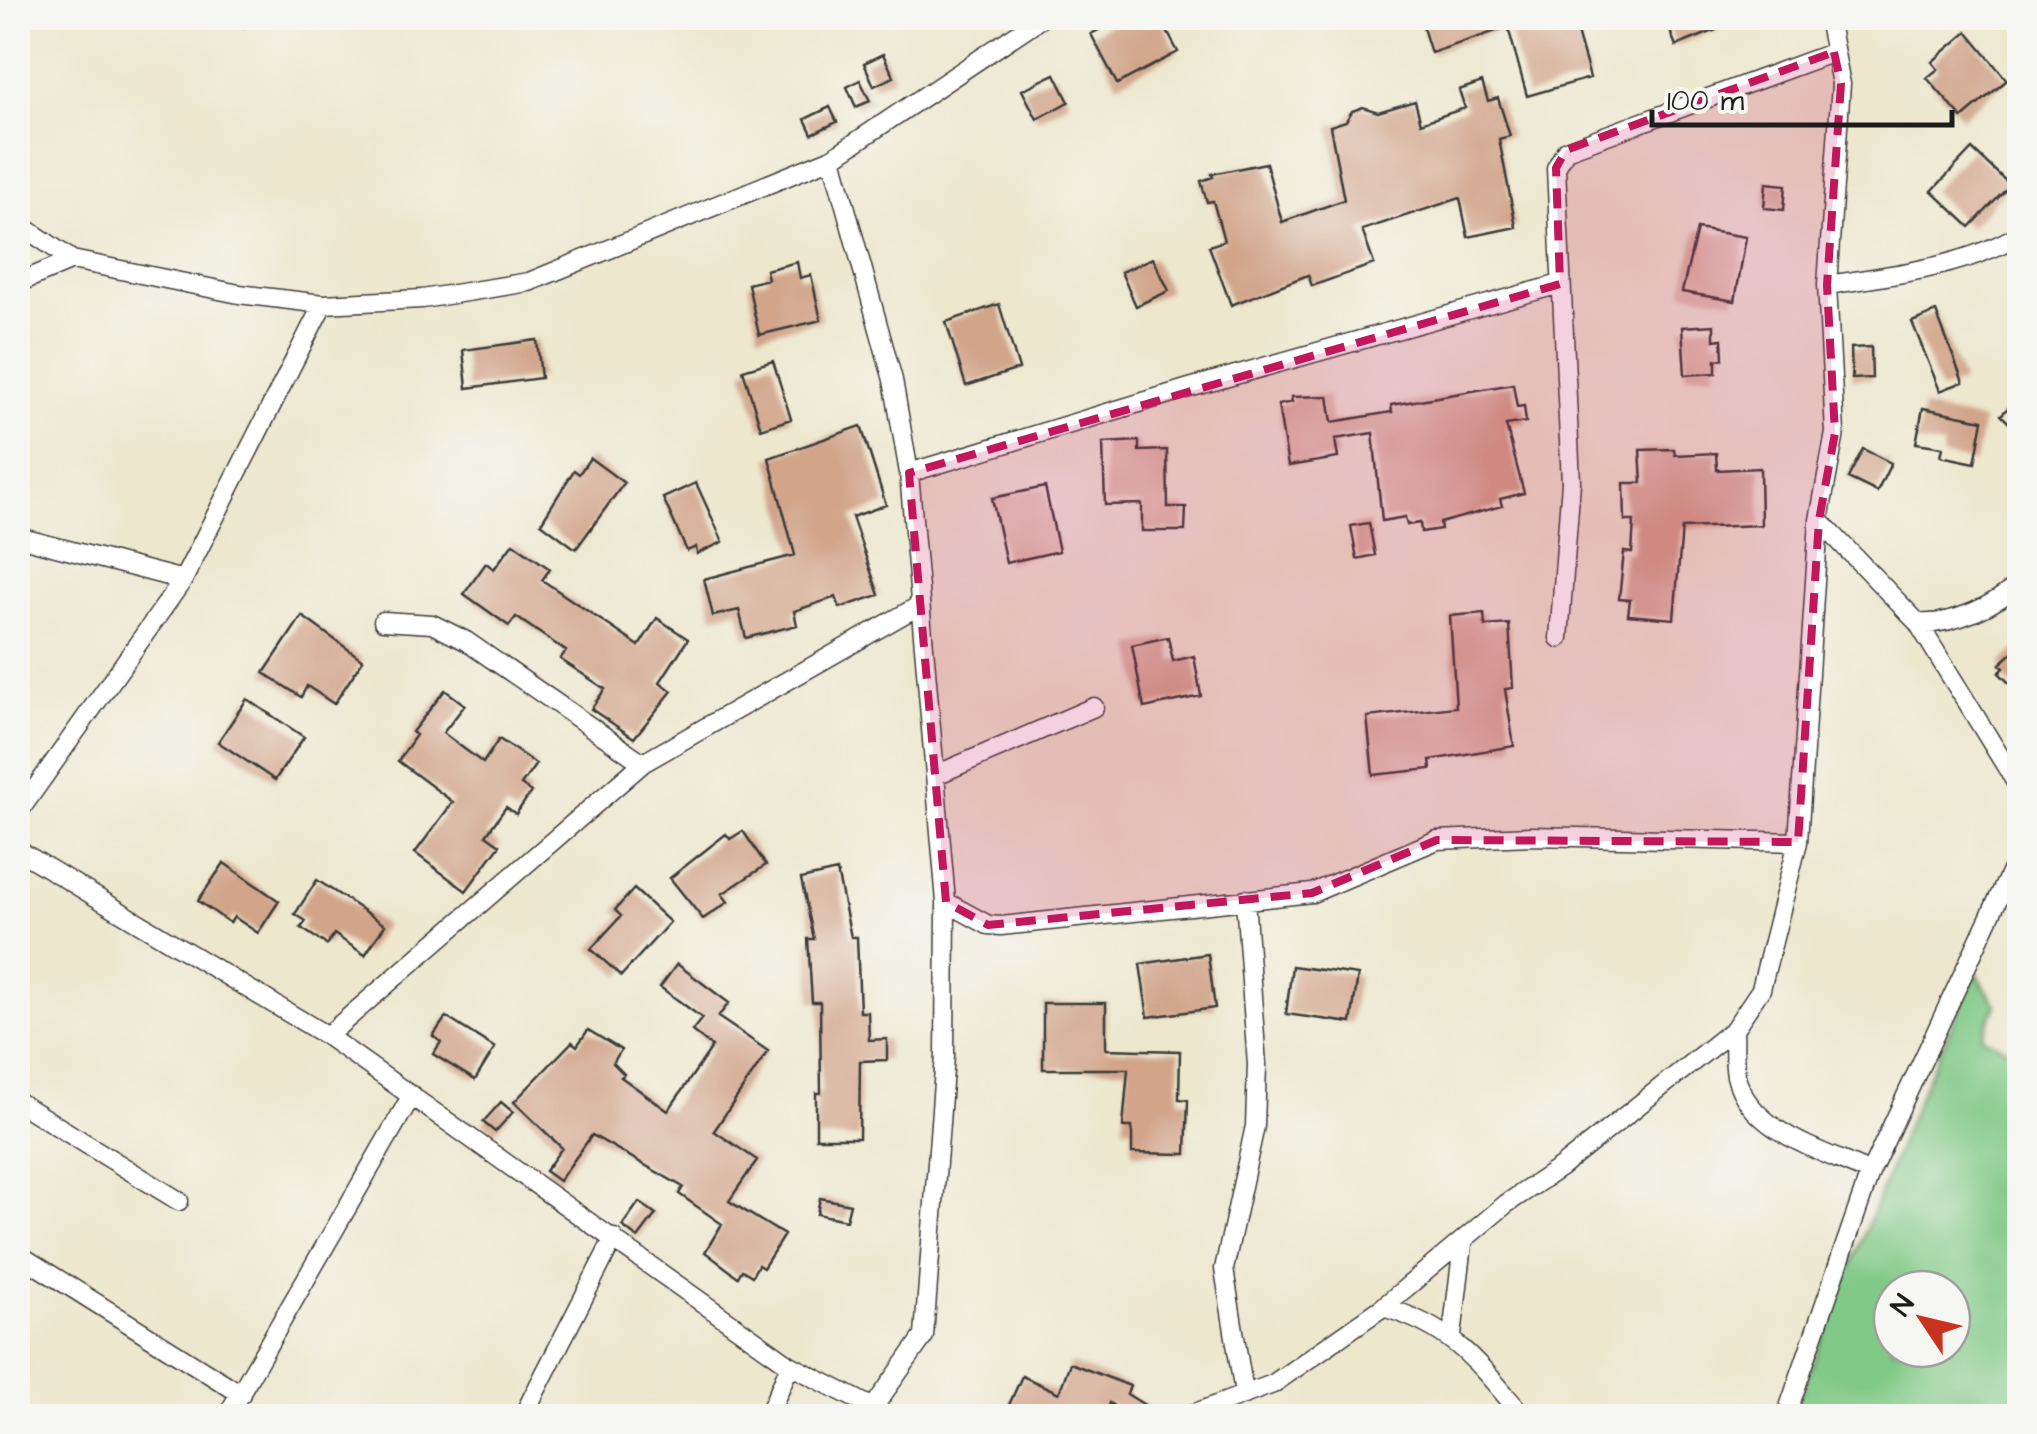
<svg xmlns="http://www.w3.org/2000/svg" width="2037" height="1434" viewBox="0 0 2037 1434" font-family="'Architects Daughter',sans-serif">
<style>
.green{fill:#81c986;stroke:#4e7251;stroke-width:2.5;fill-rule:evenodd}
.building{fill:#d2a58b}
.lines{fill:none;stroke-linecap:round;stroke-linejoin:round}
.minor-casing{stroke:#3b3a37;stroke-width:21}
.minor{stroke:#fff;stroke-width:18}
.marked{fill:#c2185b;fill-opacity:0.2;stroke:#c2185b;stroke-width:8;stroke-dasharray:20 12;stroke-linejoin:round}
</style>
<rect width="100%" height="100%" fill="#f6f6f2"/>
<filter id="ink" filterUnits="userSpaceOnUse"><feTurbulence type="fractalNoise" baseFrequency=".01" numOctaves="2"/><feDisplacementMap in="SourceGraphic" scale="20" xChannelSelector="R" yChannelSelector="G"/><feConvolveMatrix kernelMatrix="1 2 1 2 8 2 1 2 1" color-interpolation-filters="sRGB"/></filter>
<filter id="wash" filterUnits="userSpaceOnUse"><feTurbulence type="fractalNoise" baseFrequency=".0048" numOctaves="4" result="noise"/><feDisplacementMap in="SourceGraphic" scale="40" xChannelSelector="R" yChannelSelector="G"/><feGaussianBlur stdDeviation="2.25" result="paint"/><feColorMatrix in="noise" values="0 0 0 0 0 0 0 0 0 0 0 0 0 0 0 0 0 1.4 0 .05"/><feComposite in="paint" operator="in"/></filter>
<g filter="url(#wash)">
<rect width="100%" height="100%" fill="#ede7ce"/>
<path class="green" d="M 1976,973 L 1996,1005 L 1982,1037 L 2019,1055 L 2019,1118 L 2009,1146 L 2020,1152 L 2019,1416 L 1792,1416 L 1916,1103 ZM 1892,1289 L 1952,1289 L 1952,1349 L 1892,1349 Z"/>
<g id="blocks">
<path class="building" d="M 1122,18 L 1160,18 L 1178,52 L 1117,84 L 1091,34 Z
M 1420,18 L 1573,18 L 1590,78 L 1527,96 L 1508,27 L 1431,53 Z
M 1665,18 L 1746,18 L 1676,46 Z
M 1967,32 L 2007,80 L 1962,118 L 1927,78 L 1938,69 L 1932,62 Z
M 883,54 L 894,77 L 874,86 L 864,63 Z
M 1055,74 L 1069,102 L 1037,119 L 1022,90 Z
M 860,80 L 870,101 L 856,107 L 847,87 Z
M 1482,82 L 1488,101 L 1498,98 L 1510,136 L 1499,139 L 1516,227 L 1468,237 L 1460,198 L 1362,230 L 1374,264 L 1312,286 L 1308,275 L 1231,305 L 1209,246 L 1224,241 L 1213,201 L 1207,202 L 1201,181 L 1213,177 L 1212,174 L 1266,163 L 1282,222 L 1344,200 L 1330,126 L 1346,121 L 1352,111 L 1363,107 L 1378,112 L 1415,101 L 1421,123 L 1465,108 L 1459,90 Z
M 830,107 L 837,122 L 812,134 L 805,119 Z
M 1972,149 L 2010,185 L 1970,227 L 1932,191 Z
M 1766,183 L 1786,185 L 1784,210 L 1764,208 Z
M 1697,229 L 1746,237 L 1735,301 L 1682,292 Z
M 1153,258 L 1169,291 L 1136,306 L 1121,272 Z
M 797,262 L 800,278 L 811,275 L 821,320 L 759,335 L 748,284 L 768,279 L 766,270 Z
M 999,304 L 1019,369 L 966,386 L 946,322 Z
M 1936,312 L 1963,382 L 1940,391 L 1912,322 Z
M 1714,325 L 1714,340 L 1722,339 L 1723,359 L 1716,360 L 1716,373 L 1685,375 L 1682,327 Z
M 537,340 L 541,378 L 467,388 L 463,350 Z
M 1871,347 L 1872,378 L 1852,379 L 1851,348 Z
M 773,361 L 791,419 L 761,429 L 743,370 Z
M 1513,384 L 1517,407 L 1524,406 L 1526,422 L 1506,425 L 1524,493 L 1500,499 L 1502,506 L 1440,523 L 1441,529 L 1421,532 L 1420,523 L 1407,525 L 1405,517 L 1382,521 L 1373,433 L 1335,439 L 1338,458 L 1288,466 L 1278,405 L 1292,402 L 1291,397 L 1328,396 L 1332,422 L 1392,412 L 1391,405 Z
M 2020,396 L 2020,434 L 2001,415 Z
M 1923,408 L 1983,420 L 1975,463 L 1941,456 L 1943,447 L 1916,443 Z
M 861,426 L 886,505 L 852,517 L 879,595 L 840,608 L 836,597 L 794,611 L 797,625 L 746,638 L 739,610 L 713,616 L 704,579 L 795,555 L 769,458 Z
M 1139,441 L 1139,451 L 1167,450 L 1168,507 L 1186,507 L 1185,531 L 1142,531 L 1142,504 L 1105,505 L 1103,443 Z
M 1674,449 L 1675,455 L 1716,453 L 1717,470 L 1760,468 L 1761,525 L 1682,528 L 1674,619 L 1628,615 L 1630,600 L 1619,599 L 1624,552 L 1632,553 L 1634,521 L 1625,521 L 1624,483 L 1642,483 L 1640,450 Z
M 1863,449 L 1891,463 L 1877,492 L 1848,478 Z
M 590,458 L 624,483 L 576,549 L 541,523 L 574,470 L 579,474 Z
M 696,483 L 723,542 L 697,554 L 696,547 L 687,551 L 663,498 Z
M 1045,487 L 1059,551 L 1006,563 L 992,498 Z
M 1369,523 L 1375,555 L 1357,559 L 1351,526 Z
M 513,543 L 550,569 L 542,580 L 639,646 L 657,618 L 688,639 L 660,682 L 672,691 L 634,738 L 591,709 L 605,689 L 560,659 L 566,651 L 516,617 L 509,626 L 464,594 L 486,563 L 494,569 Z
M 1484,613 L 1485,626 L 1509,624 L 1513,688 L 1505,689 L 1514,746 L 1430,760 L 1431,769 L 1373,775 L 1367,717 L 1456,707 L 1450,616 Z
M 302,616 L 363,660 L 334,704 L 307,686 L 301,697 L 264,673 Z
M 1168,637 L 1173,661 L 1194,656 L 1201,696 L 1144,708 L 1132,645 Z
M 2020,646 L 2020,694 L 1999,673 L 2004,668 L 2000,664 Z
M 445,690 L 465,705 L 443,733 L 483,763 L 499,739 L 536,764 L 521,785 L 531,792 L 516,814 L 506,807 L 486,835 L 500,845 L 466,891 L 415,853 L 453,802 L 398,761 L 416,735 L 412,732 Z
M 247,699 L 304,737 L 275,780 L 218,742 Z
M 743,831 L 766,865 L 722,894 L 728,902 L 703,919 L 670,878 L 726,834 L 730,839 Z
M 224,863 L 279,901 L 258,933 L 234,917 L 230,923 L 198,901 Z
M 837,871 L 851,937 L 857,937 L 860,1012 L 868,1012 L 869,1040 L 887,1039 L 887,1060 L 860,1061 L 859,1138 L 816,1138 L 816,1093 L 821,1093 L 820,1002 L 812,1002 L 808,939 L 814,939 L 801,879 Z
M 317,880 L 385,925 L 365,955 L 334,934 L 327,945 L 301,928 L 306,921 L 295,914 Z
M 634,889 L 670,922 L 621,976 L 591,949 L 621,916 L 615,910 Z
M 1208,954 L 1215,1008 L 1148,1017 L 1140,964 Z
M 677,964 L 729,1003 L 718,1017 L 768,1051 L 714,1131 L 757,1160 L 729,1201 L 784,1235 L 763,1268 L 758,1265 L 752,1276 L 742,1270 L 738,1277 L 705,1252 L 722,1224 L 679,1194 L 683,1187 L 592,1135 L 559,1181 L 545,1171 L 562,1148 L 514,1102 L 572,1042 L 577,1046 L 588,1030 L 621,1050 L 613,1063 L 624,1074 L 621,1077 L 668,1111 L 712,1047 L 692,1031 L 702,1018 L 660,987 Z
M 1292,966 L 1358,975 L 1351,1023 L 1286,1014 Z
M 1043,1003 L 1106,1003 L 1106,1049 L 1180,1051 L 1179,1099 L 1188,1100 L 1186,1154 L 1132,1153 L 1132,1127 L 1123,1127 L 1128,1069 L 1043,1069 Z
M 446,1017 L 495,1048 L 475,1080 L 433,1054 L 441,1042 L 433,1036 Z
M 501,1102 L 513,1112 L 495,1132 L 483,1122 Z
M 820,1198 L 850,1204 L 846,1220 L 817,1214 Z
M 639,1202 L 656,1214 L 638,1238 L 622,1226 Z
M 1070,1363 L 1130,1386 L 1127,1394 L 1162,1416 L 1129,1416 L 1109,1403 L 1104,1416 L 1004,1416 L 1022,1376 L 1059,1393 Z"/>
</g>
</g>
<g filter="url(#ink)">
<use href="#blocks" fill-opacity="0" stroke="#3b3a37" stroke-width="2.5"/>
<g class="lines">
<defs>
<path id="minor" d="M 238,18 L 244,18
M 832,158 L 893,380 L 909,473 L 946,902 L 945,1056 L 924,1336 L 873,1408
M 18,223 L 72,260
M 18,283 L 72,260 L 239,294 L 323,304 L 422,299 L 529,282 L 832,158 L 1041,18
M 1827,285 C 1892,275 1963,268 2020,234
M 909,473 L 1189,388 L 1560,284
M 1819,520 L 1918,623 L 2020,789
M 18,537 L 183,580 L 18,813
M 183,580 L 323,304
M 383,621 L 432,624 L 466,641 L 643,763
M 1918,623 C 1952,626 1997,605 2020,582
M 1559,638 L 1571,482 L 1556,168 L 1566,150 L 1834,52
M 936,775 L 1094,707
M 18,850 L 327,1036 L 790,1365 L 889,1416
M 946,902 L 988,925 L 1001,926 L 1312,893 L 1437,840 L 1531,836 L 1798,842
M 1734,1029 C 1735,1043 1733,1061 1736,1076 C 1749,1132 1824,1151 1870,1173
M 327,1036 L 643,763 L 920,605
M 18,1102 L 179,1201
M 18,1254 L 241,1394
M 1383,1307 C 1454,1328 1477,1362 1523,1416
M 1452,1336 L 1463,1244
M 1244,1393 L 1224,1269 L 1255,1126 L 1257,1065 L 1245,899
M 227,1416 L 412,1095
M 523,1416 L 614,1238
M 768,1416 L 790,1365
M 1187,1416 L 1273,1384 L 1383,1307 L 1506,1204 L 1561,1167 L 1734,1029 L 1761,989 L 1798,842 L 1819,520 L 1835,433 L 1827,285 L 1841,84 L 1828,18
M 1786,1416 L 1870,1173 L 2020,852"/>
</defs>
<use href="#minor" class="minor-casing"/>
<use href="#minor" class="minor"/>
</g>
</g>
<path class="marked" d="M 1834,52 L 1841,84 L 1827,285 L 1835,433 L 1819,520 L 1798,842 L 1437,840 L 1312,893 L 988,925 L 946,902 L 909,473 L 1560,284 L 1556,168 L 1566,150 Z"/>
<rect width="2037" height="1434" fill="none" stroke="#f6f6f2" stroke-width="60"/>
<g transform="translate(1922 1319) rotate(305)"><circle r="48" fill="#f6f6f2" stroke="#9f9f9c" stroke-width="2.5"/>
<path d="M0-8L18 38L0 25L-18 38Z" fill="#c8321e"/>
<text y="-15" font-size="28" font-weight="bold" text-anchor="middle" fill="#1c1c1c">N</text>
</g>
<path d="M1652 110v15h300v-15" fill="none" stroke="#1c1c1c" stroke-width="5"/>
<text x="1667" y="110" font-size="30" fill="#1c1c1c" stroke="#f6f6f2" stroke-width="8" paint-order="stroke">100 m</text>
</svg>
